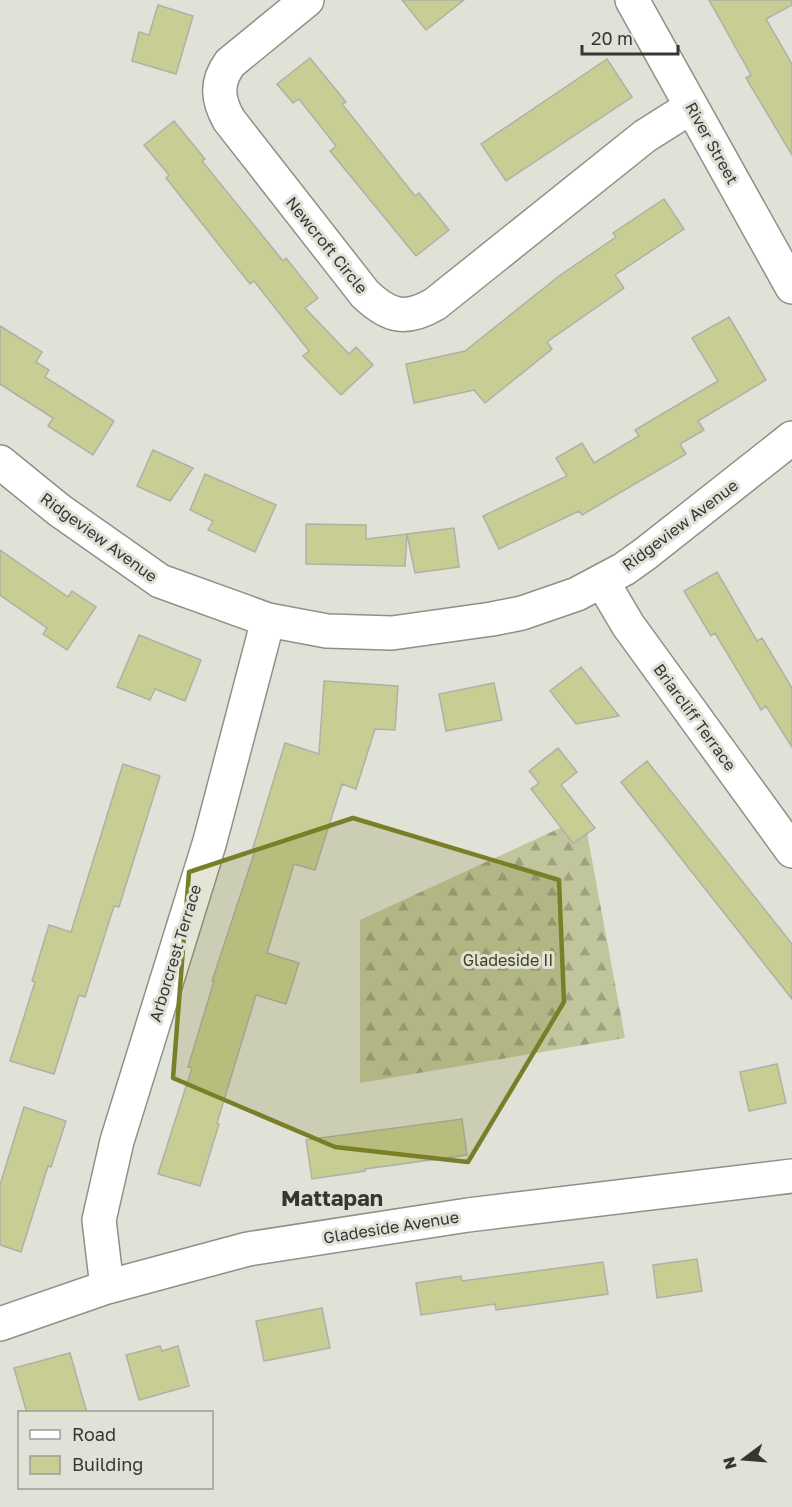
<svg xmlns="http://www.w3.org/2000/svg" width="792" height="1507" viewBox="0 0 792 1507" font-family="'Golos Text',sans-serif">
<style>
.forest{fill:url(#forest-firs)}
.building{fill:#c8ce93;stroke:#afb0a7;stroke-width:1.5}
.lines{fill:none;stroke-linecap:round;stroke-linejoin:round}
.street-casing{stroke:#8f9088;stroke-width:36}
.secondary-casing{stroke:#8f9088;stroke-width:36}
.street{stroke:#fff;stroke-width:33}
.secondary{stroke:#fff;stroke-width:33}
.marked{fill:#797f29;fill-opacity:0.2;stroke:#797f29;stroke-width:4.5;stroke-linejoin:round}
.labels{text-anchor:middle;stroke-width:6;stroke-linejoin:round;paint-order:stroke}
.street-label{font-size:16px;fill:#363733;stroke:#e0e2d8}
.park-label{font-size:16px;fill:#3f4215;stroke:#e0e2d8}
.district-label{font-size:22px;font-weight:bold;fill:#363733;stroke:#e0e2d8}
</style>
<defs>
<pattern id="forest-firs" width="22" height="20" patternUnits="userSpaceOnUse" patternTransform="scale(1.5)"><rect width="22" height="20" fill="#c1c59c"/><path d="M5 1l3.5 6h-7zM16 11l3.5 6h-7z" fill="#9ea180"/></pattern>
</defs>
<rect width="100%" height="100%" fill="#e0e2d8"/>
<path class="forest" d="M 584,817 L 625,1038 L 360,1083 L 360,920 Z"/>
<path class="building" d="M 402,0 L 464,0 L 426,30 Z
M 709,0 L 792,0 L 792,5 L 766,19 L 792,64 L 792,155 L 746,78 L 751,75 Z
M 158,5 L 193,16 L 176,74 L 132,61 L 139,32 L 149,35 Z
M 310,58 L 346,102 L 342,104 L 415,196 L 419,193 L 449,230 L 416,256 L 330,151 L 336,146 L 299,99 L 293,103 L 277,84 Z
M 607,59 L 632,97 L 506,181 L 481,144 Z
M 174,121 L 205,159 L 202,161 L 283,261 L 286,258 L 318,298 L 305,308 L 349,354 L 356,347 L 373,365 L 341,395 L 303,356 L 309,351 L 254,281 L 250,284 L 166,178 L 169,175 L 144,145 Z
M 664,199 L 684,229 L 615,275 L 624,288 L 547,342 L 552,349 L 485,403 L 474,390 L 414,403 L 406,364 L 465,351 L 559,276 L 616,237 L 613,233 Z
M 729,317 L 766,380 L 698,421 L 704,430 L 680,444 L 686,454 L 582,515 L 579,511 L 499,549 L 483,516 L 567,476 L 556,458 L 582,443 L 594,463 L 639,436 L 635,430 L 718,381 L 692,338 Z
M 0,326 L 42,352 L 36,362 L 49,370 L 45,377 L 114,421 L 93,455 L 48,426 L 53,418 L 0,384 Z
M 153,450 L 193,468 L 170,501 L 137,486 Z
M 205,474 L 276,505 L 255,552 L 208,530 L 213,521 L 190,510 Z
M 306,524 L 366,525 L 366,539 L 407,534 L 405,566 L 306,564 Z
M 454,528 L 459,567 L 415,573 L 407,534 Z
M 0,550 L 68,597 L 72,591 L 96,607 L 67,650 L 43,634 L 47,628 L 0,595 Z
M 717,572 L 757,641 L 762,638 L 792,688 L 792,747 L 766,706 L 761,710 L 715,633 L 711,636 L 684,591 Z
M 139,635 L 201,660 L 185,701 L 155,689 L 150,700 L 117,687 Z
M 581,667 L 619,716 L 576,724 L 550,691 Z
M 324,681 L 398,686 L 395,730 L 375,729 L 356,789 L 342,784 L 315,870 L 294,864 L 267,953 L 299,963 L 286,1004 L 256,995 L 217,1123 L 219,1124 L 200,1186 L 158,1174 L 192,1068 L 188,1067 L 214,981 L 212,981 L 255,851 L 252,851 L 285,743 L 319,754 Z
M 494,683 L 502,720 L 446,731 L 439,694 Z
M 558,748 L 577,772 L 561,785 L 595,828 L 573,843 L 531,789 L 539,783 L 529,771 Z
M 647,761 L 792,944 L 792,999 L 621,782 Z
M 123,764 L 160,776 L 119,907 L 114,906 L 85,997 L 79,995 L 54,1074 L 10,1061 L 35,982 L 32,981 L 49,925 L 71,932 Z
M 777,1064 L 786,1103 L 749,1111 L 740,1072 Z
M 24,1107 L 66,1121 L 51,1167 L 48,1166 L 21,1252 L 0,1245 L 0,1185 Z
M 462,1119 L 467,1155 L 365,1169 L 365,1171 L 312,1179 L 306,1140 Z
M 697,1259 L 702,1291 L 657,1298 L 653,1265 Z
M 603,1262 L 608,1294 L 496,1310 L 495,1304 L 421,1315 L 416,1283 L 461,1276 L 462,1281 Z
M 322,1308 L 330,1348 L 264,1361 L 256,1321 Z
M 160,1346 L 162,1351 L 178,1346 L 189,1386 L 139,1400 L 126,1355 Z
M 70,1353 L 87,1413 L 27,1413 L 14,1368 Z"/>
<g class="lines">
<defs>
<path id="street" d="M 307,0 L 230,63 C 216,82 217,99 229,120 L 365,294 C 389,317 406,321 435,304 L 645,136 L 691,107
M 0,462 L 59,510 L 160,581 L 268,620 L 327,631 L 392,633 L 492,619 L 522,613 L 577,594 L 624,569 L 645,554 L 792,438
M 602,581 L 628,625 L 792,851
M 107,1287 L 99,1220 L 117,1141 L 210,841 L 268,620
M 0,1324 L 107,1287 L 248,1249 L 468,1215 L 792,1176"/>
<path id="secondary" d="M 632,0 L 792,287"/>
</defs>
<use href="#street" class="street-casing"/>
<use href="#secondary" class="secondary-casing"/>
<use href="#street" class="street"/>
<use href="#secondary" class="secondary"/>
</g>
<path class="marked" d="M 353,818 L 559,880 L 564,1002 L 468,1162 L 335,1147 L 173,1078 L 189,872 Z"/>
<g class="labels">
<g class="street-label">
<text transform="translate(712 143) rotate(61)" y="6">River Street</text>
<text transform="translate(327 245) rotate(51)" y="6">Newcroft Circle</text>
<text transform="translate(680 525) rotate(-37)" y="6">Ridgeview Avenue</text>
<text transform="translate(99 537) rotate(36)" y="6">Ridgeview Avenue</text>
<text transform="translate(695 717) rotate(54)" y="6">Briarcliff Terrace</text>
<text transform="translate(175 953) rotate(-73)" y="6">Arborcrest Terrace</text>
<text transform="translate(391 1227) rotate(-9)" y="6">Gladeside Avenue</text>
</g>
<g class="park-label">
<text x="508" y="966">Gladeside II</text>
</g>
<g class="district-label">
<text x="332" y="1206">Mattapan</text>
</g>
</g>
<rect x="18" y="1411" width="195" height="78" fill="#e0e2d8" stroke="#9c9e96" stroke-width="1.5"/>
<rect x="30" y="1430" width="30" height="9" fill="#ffffff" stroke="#9c9e96" stroke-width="1.5"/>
<text x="72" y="1441" font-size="18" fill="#363733">Road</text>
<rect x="30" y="1456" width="30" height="18" fill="#c8ce93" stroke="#9c9e96" stroke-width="1.5"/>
<text x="72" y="1471" font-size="18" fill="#363733">Building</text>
<g transform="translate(744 1459) rotate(254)" stroke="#e0e2d8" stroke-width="4.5" paint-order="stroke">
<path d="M0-4.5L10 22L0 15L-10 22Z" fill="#363733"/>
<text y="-9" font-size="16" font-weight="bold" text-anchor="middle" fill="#363733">N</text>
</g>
<path d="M582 45v9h96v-9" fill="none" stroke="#363733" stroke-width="3"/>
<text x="591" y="45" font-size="18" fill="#363733" stroke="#e0e2d8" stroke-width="4.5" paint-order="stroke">20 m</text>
</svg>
